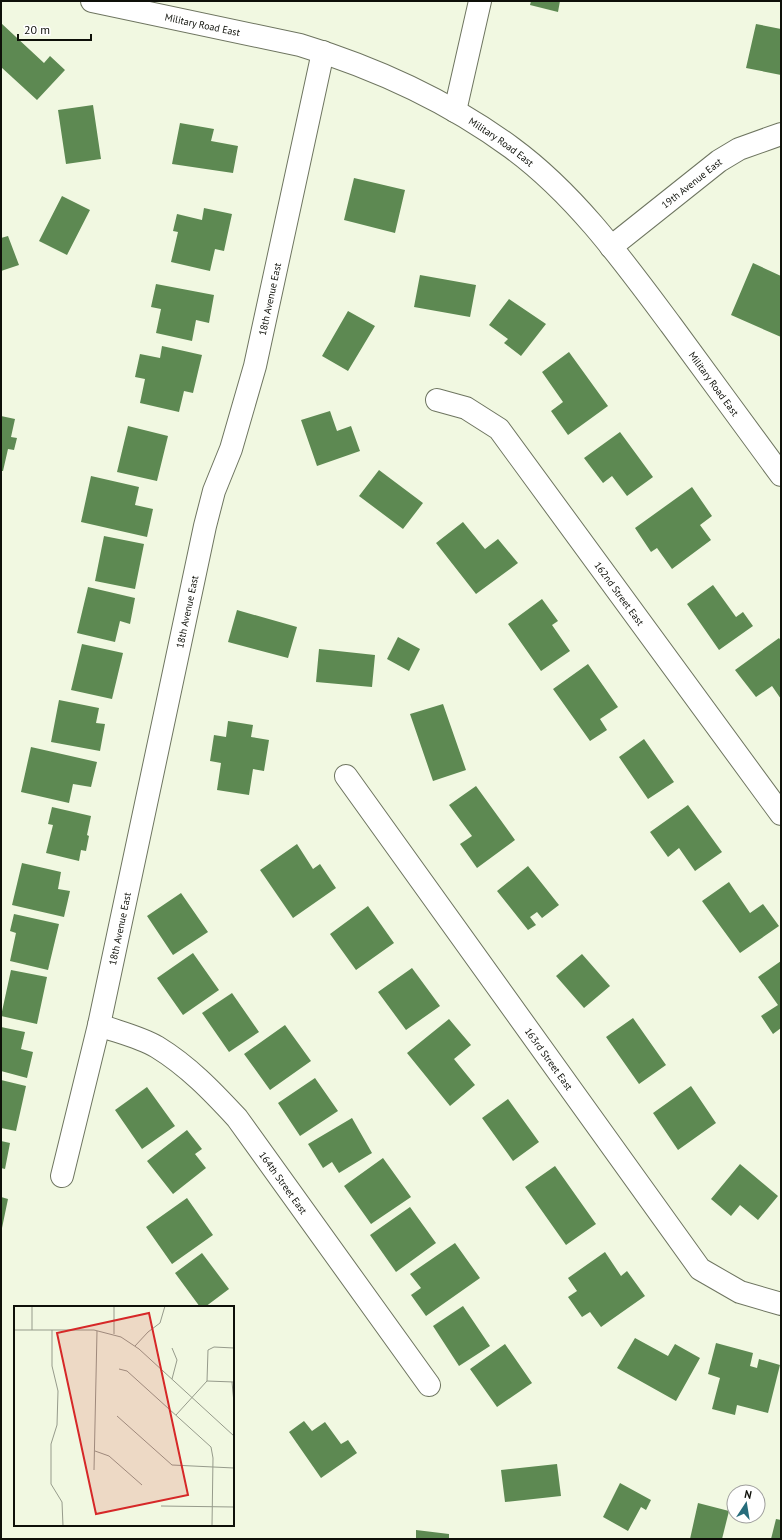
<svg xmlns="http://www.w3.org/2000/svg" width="782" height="1540" viewBox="0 0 782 1540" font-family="'PT Sans',sans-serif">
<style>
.building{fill:#5d8952}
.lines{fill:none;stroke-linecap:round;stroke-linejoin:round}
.minor-casing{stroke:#6e7560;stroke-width:24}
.tertiary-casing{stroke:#6e7560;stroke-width:24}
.minor{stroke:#fff;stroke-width:22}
.tertiary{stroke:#fff;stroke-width:22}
.labels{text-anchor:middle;stroke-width:3;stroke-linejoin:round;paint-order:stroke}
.street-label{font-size:10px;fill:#0e1009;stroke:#fff}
.inset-road{fill:none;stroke:#969b8b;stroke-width:1}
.view{fill:#d62828;fill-opacity:0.15;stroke:#d62828;stroke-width:2}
.inset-edge{fill:none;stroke:#0e1009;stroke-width:2}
</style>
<rect width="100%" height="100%" fill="#f1f8e1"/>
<path class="building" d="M 531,1 L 560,1 L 558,12 L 530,5 Z
M 1,23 L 44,63 L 50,56 L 65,70 L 37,100 L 1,67 Z
M 756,24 L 781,29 L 781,75 L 746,68 Z
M 93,105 L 101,159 L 66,164 L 58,110 Z
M 180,123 L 214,129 L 211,141 L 238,146 L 233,173 L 172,164 Z
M 354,178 L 405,190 L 395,233 L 344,220 Z
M 62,196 L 90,210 L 67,255 L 39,241 Z
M 204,208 L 232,214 L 224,251 L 215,249 L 210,271 L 171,262 L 178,232 L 173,231 L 177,214 L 202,220 Z
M 8,236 L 19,265 L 1,271 L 1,238 Z
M 753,263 L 781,276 L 781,337 L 731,315 Z
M 420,275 L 476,285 L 470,317 L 414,307 Z
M 156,284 L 214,295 L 209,323 L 196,320 L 192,341 L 156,333 L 161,309 L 151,307 Z
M 509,299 L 546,324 L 521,356 L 504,343 L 508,339 L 489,325 Z
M 348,311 L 375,326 L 348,371 L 322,356 Z
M 162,346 L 202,355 L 193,393 L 184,391 L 179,412 L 140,403 L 145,379 L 135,377 L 140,354 L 160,358 Z
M 569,352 L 608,406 L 568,435 L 551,411 L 563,402 L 542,372 Z
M 330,411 L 337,431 L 351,426 L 360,451 L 317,466 L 301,420 Z
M 1,416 L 15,419 L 11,437 L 17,438 L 14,450 L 8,449 L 3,471 L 1,471 Z
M 128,426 L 168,436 L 157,481 L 117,472 Z
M 620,432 L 653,477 L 627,496 L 612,476 L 603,483 L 584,458 Z
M 379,470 L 423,503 L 403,529 L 359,496 Z
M 91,476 L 139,487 L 135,505 L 153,509 L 147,537 L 81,522 Z
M 692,487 L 712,516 L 700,525 L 711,540 L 672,569 L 657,548 L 651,552 L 635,528 Z
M 463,522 L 485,549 L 498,539 L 518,563 L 476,594 L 436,543 Z
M 104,536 L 144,544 L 135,589 L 95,581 Z
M 713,585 L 736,617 L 743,612 L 753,626 L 719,650 L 687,604 Z
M 88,587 L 135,598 L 130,624 L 120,621 L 115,642 L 77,633 Z
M 542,599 L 558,621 L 552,625 L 570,651 L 541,671 L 508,624 Z
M 237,610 L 297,627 L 288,658 L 228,642 Z
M 398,637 L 420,649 L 409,671 L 387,659 Z
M 779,638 L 781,641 L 781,699 L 772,686 L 756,697 L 735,670 Z
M 82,644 L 123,653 L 112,699 L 71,690 Z
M 319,649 L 375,655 L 372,687 L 316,682 Z
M 588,664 L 618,707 L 600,719 L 607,730 L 590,741 L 553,689 Z
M 59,700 L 99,708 L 96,723 L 105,724 L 100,751 L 51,742 Z
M 443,704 L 466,770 L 433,781 L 410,714 Z
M 228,721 L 253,725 L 251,737 L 269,740 L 264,771 L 253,769 L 249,795 L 217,790 L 221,763 L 210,761 L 214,735 L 226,737 Z
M 644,739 L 674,782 L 648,799 L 619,757 Z
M 31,747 L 97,762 L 91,787 L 73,784 L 69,803 L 21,792 Z
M 476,786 L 515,840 L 477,868 L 460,844 L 472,836 L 449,805 Z
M 688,805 L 722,852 L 695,871 L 679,848 L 668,857 L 650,832 Z
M 52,807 L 91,816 L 87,835 L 89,836 L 86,851 L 81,850 L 79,861 L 46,853 L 53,825 L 48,824 Z
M 297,844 L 313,869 L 320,864 L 336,888 L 293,918 L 260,870 Z
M 22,863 L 61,872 L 58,889 L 70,891 L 64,917 L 12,905 Z
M 528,866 L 559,905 L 542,918 L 537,912 L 530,917 L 536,925 L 528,930 L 497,891 Z
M 729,882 L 750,913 L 763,904 L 779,926 L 740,953 L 702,901 Z
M 181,893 L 208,932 L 173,955 L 147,916 Z
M 368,906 L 394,943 L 356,970 L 330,934 Z
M 14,914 L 59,924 L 48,970 L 10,961 L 16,933 L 10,931 Z
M 193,953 L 219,990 L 183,1015 L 157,978 Z
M 582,954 L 610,986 L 584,1008 L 556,976 Z
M 781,961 L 781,1028 L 773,1034 L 761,1016 L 778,1005 L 758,977 Z
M 412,968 L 440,1006 L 406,1030 L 378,992 Z
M 11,970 L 47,977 L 37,1024 L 1,1016 Z
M 232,993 L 259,1032 L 229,1052 L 202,1013 Z
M 633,1018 L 666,1065 L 639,1084 L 606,1037 Z
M 449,1019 L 471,1045 L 454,1059 L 475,1085 L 450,1106 L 407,1053 Z
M 285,1025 L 311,1061 L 270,1090 L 244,1054 Z
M 1,1027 L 25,1032 L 21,1049 L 33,1052 L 27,1078 L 1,1071 Z
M 315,1078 L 338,1111 L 300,1136 L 278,1103 Z
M 1,1080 L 26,1086 L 16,1131 L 1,1128 Z
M 691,1086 L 716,1123 L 678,1150 L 653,1113 Z
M 147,1087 L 175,1126 L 142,1149 L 115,1110 Z
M 508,1099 L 539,1142 L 513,1161 L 482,1118 Z
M 352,1118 L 372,1153 L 339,1173 L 332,1162 L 323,1168 L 308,1144 Z
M 187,1130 L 202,1149 L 195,1154 L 206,1168 L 173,1194 L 147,1161 Z
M 1,1141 L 10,1143 L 5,1169 L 1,1168 Z
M 383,1158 L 411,1197 L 371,1224 L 344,1186 Z
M 740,1164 L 778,1196 L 758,1220 L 740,1205 L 731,1216 L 711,1199 Z
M 555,1166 L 596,1224 L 566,1245 L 525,1187 Z
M 1,1197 L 8,1199 L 2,1228 L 1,1228 Z
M 187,1198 L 213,1235 L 172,1264 L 146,1227 Z
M 410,1207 L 436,1243 L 396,1272 L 370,1235 Z
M 455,1243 L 480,1278 L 426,1316 L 411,1295 L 421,1288 L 410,1274 Z
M 605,1252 L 621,1276 L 627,1271 L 645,1296 L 601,1327 L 590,1312 L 582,1317 L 568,1297 L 577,1291 L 568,1278 Z
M 202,1253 L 229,1289 L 205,1307 L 200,1307 L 175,1273 Z
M 463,1306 L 490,1346 L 459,1366 L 433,1326 Z
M 635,1338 L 668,1356 L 675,1344 L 700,1358 L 676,1401 L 617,1368 Z
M 716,1343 L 753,1353 L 750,1366 L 757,1368 L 759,1359 L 780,1365 L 768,1413 L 737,1405 L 735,1415 L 712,1409 L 720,1378 L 708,1374 Z
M 505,1344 L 532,1383 L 497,1407 L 470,1369 Z
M 304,1421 L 312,1431 L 325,1422 L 341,1444 L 348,1440 L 357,1453 L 321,1478 L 289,1432 Z
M 557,1464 L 561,1496 L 505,1502 L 501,1470 Z
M 620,1483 L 651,1500 L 646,1510 L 641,1507 L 628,1531 L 603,1517 Z
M 698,1503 L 729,1511 L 722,1539 L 690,1539 Z
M 776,1519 L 781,1520 L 781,1539 L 771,1539 Z
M 416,1530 L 449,1534 L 449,1539 L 416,1539 Z"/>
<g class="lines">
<defs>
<g id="minor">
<path d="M 455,111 L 480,1"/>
<path id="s1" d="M 611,247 L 719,161 L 739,149 L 781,134"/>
<path id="s2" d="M 437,400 L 466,408 L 499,429 L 781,814"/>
<path id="s3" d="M 346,776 L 700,1269 L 740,1292 L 781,1304"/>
<path id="s4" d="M 99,1025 C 118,1032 140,1037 157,1047 C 188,1066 212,1091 237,1118 L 429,1385"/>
<path id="s5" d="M 62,1176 L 99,1025 L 205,526 L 214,491 L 231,449 L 255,366 L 323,52"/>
</g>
<g id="tertiary">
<path id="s6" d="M 92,1 L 300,45 C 376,68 448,101 512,148 C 576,195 624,262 671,325 C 708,375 744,425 781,475"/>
</g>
</defs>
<use href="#minor" class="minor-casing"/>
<use href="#tertiary" class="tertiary-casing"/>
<use href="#minor" class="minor"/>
<use href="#tertiary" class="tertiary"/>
</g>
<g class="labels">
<g class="street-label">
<text dy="4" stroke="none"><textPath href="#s6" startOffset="113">Military Road East</textPath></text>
<text dy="4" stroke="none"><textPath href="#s6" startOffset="437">Military Road East</textPath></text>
<text dy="4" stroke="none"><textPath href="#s1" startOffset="103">19th Avenue East</textPath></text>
<text dy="4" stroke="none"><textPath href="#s5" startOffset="902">18th Avenue East</textPath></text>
<text dy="4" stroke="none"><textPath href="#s6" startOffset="761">Military Road East</textPath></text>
<text dy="4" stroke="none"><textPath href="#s2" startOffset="273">162nd Street East</textPath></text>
<text dy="4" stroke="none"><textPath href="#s5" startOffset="578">18th Avenue East</textPath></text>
<text dy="4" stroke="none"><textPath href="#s5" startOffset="254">18th Avenue East</textPath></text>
<text dy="4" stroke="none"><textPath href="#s3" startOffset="348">163rd Street East</textPath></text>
<text dy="4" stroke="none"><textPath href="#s4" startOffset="249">164th Street East</textPath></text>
</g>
</g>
<g transform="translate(14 1306)">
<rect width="220" height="220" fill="#f1f8e1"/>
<path class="inset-road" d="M 18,0 L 18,24M 0,24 L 80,24 L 107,31 L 125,43 L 220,130M 38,24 L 38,60 L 44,85 L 43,119 L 37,138 L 37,178 L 48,196 L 49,220M 100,28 L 100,0M 121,40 L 134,26 L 146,17 L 151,0M 105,63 L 113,65 L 197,141 L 199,152 L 198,220M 158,73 L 163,54 L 158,42M 193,75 L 220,76M 218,76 L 220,97M 162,109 L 193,75 L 194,44 L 200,41 L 220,42M 103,110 L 158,159 L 220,162M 81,145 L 95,150 L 128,179M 80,164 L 83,25M 147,200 L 220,201"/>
<path class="view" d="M 135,7 L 174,189 L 82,208 L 43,27 Z"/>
<rect width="220" height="220" class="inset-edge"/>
</g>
<rect width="782" height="1540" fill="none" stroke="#0e1009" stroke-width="4"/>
<g transform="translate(746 1504) rotate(12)"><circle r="19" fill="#ffffff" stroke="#9f9f9d"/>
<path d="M0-3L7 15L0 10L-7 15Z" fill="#266c7b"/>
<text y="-6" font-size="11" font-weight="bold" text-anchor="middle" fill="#0e1009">N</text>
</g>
<path d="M18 34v6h73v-6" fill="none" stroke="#0e1009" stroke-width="2"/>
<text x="24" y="34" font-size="12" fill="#0e1009" stroke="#ffffff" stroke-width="3" paint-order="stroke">20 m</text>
</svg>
